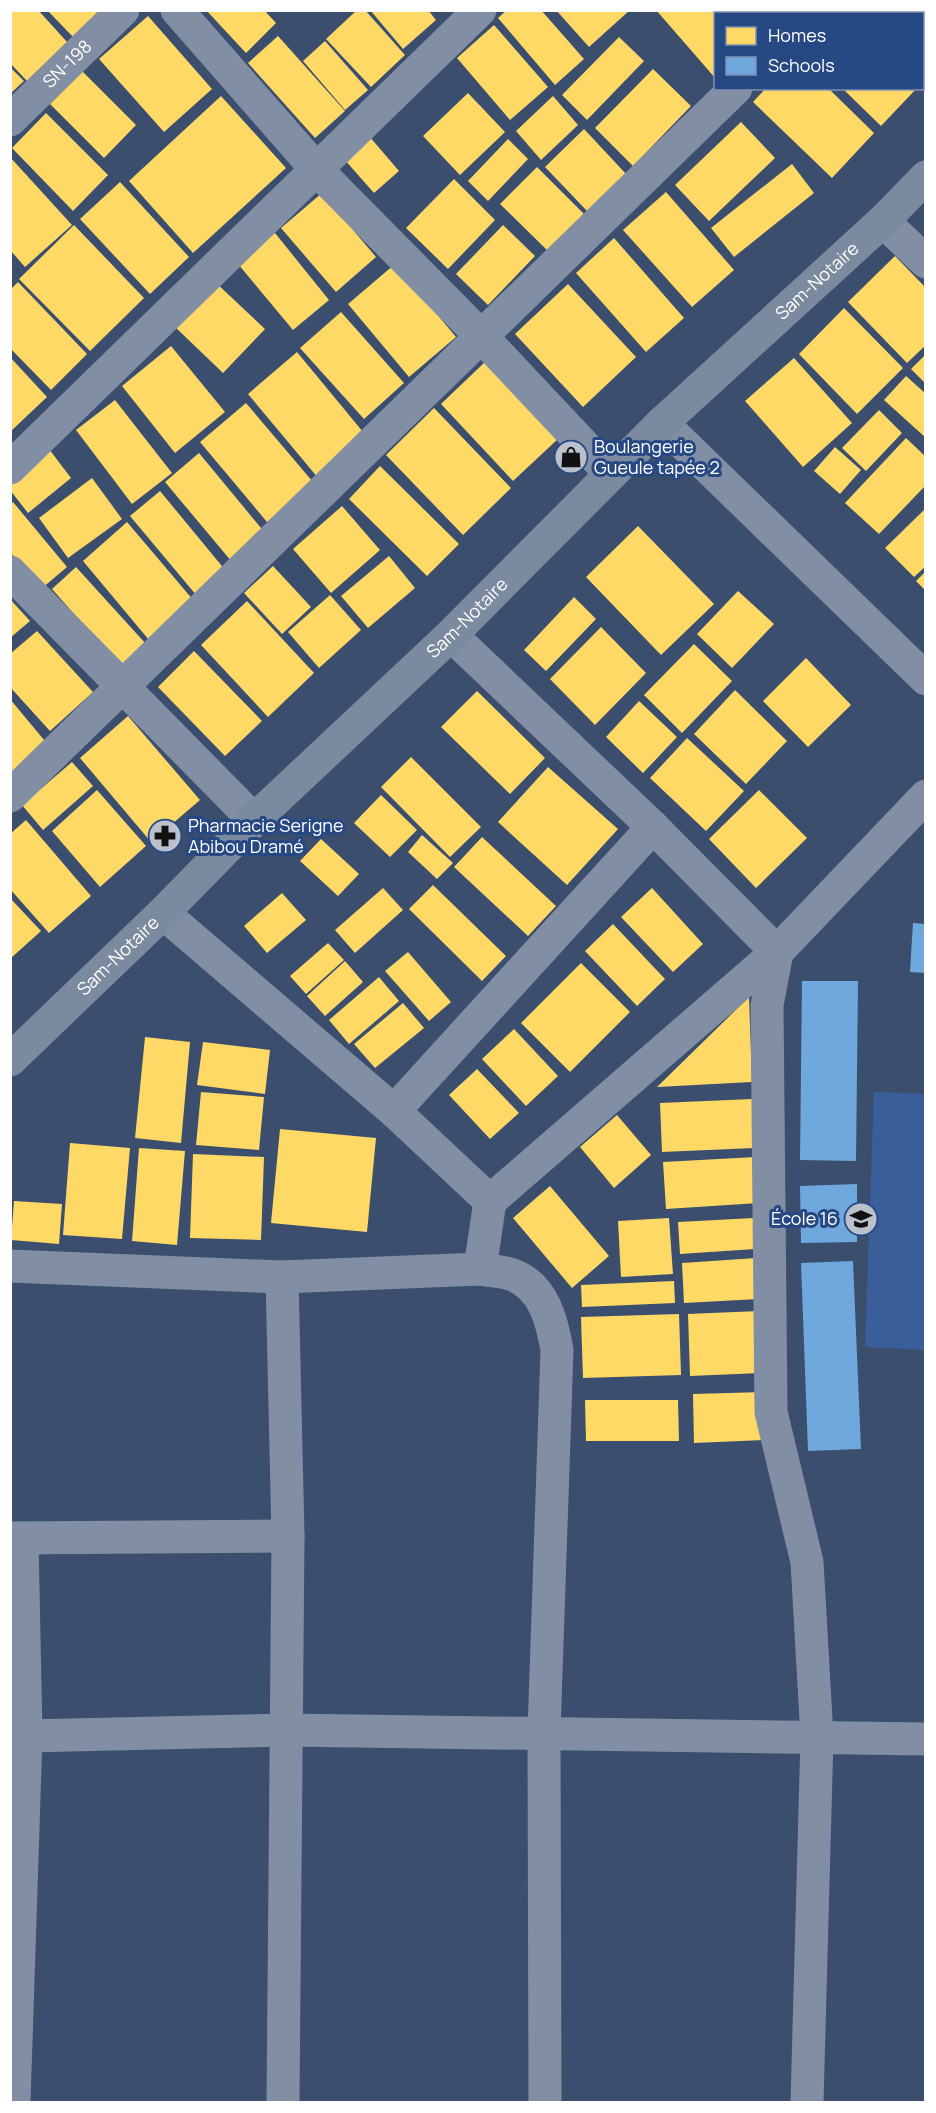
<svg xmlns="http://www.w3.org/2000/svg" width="936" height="2113" viewBox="0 0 936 2113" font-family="Manrope,sans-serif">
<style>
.green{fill:#3a5e99}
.homes{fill:#ffd966}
.schools{fill:#6fa8dc}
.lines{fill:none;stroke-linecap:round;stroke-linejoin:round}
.street{stroke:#818ea4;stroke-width:33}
.secondary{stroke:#7c8aa0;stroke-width:33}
.labels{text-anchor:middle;stroke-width:6;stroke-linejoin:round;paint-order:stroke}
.street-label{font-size:18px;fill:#fff;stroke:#264883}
.poi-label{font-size:18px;fill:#fff;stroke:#264883;text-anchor:start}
</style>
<rect width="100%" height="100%" fill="#3b4e6e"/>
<path class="green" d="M 874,1092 L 925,1094 L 925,1350 L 865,1347 Z"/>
<path class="homes" d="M 10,10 L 38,10 L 68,43 L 27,81 L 10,63 Z
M 47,10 L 102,10 L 74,38 Z
M 206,10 L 264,10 L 276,23 L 246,53 Z
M 357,10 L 365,10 L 405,55 L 371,87 L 326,39 Z
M 370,10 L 428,10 L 436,20 L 403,49 Z
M 507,10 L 541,10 L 584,59 L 555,85 L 498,18 Z
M 556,10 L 630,10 L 589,47 Z
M 656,10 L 722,10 L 725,14 L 716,14 L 716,79 Z
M 733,10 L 785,10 L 782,14 L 735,14 Z
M 904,10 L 926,10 L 926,38 L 922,36 L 922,14 L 902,14 Z
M 148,16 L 212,89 L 164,132 L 99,59 Z
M 494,25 L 548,87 L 510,120 L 457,58 Z
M 278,36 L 345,111 L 315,138 L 248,63 Z
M 619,37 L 644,61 L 587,120 L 562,95 Z
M 325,41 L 368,90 L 345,110 L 303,61 Z
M 10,67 L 24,81 L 10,94 Z
M 653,69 L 691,106 L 633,166 L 595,128 Z
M 82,71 L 136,125 L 104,158 L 50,104 Z
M 766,88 L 828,88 L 874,133 L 832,178 L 753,102 Z
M 842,88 L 917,88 L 881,126 Z
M 468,93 L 505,132 L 460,175 L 423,136 Z
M 221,96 L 286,168 L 193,253 L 129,181 Z
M 553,96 L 578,125 L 541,160 L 516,131 Z
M 46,113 L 108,175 L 73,211 L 12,148 Z
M 741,122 L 775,158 L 709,221 L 675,185 Z
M 584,129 L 627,175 L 588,212 L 545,167 Z
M 369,136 L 399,171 L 374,193 L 344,159 Z
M 508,139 L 528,159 L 488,201 L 468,181 Z
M 10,157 L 72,225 L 25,267 L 10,250 Z
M 792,164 L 814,193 L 734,257 L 711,228 Z
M 537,167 L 585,215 L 549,252 L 500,204 Z
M 454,179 L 495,220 L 448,269 L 406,228 Z
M 120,182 L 189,257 L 150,294 L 80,219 Z
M 666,192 L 734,270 L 692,307 L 623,230 Z
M 322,193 L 376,257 L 336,292 L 281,228 Z
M 74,225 L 144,298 L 90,351 L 19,279 Z
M 503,225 L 535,256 L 488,305 L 456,274 Z
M 275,233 L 329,300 L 293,330 L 238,264 Z
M 614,238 L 684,318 L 646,352 L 576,273 Z
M 895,256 L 926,288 L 926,345 L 907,363 L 848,302 Z
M 395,264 L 456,337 L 409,377 L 348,304 Z
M 213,280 L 265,329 L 223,373 L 172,324 Z
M 18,282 L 87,354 L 51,390 L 10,348 L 10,290 Z
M 568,284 L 636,357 L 583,407 L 515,334 Z
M 844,308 L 903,368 L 857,414 L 799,354 Z
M 341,312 L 404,383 L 364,419 L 300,348 Z
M 171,346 L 225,412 L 175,453 L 122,386 Z
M 297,352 L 368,438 L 319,479 L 248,394 Z
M 926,354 L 926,384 L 911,369 Z
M 10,357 L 47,397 L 10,432 Z
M 794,358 L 852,423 L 803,467 L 745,401 Z
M 486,361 L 559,438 L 513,481 L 441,404 Z
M 906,376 L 926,394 L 926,438 L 884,400 Z
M 115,400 L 172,473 L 132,504 L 76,430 Z
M 246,403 L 313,482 L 267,522 L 200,442 Z
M 434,408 L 511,488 L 463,535 L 386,455 Z
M 879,410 L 902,433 L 866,471 L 842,448 Z
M 906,438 L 926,457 L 926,485 L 879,534 L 845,503 Z
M 835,447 L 861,470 L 840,494 L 814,471 Z
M 49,449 L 71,478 L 28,513 L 10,490 L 10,480 Z
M 199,453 L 266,534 L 232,562 L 165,482 Z
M 380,466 L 459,544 L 427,576 L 349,499 Z
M 92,478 L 122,519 L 68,558 L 39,518 Z
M 160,491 L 226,571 L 197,596 L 130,516 Z
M 13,502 L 67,567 L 41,589 L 10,552 L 10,504 Z
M 342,506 L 380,550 L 331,593 L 293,549 Z
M 926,508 L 926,566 L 914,577 L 885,548 Z
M 127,522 L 194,601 L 149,640 L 83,561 Z
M 638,526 L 714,604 L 661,655 L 586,577 Z
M 389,556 L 415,588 L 368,628 L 341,596 Z
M 273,566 L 311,607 L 282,634 L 244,593 Z
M 76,567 L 146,644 L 121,667 L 52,589 Z
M 926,571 L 926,591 L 916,581 Z
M 738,591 L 774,624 L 732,668 L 697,634 Z
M 330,595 L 361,630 L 319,668 L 288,632 Z
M 574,597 L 596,619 L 546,671 L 524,650 Z
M 10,599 L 30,621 L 10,638 Z
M 247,601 L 314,673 L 268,717 L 201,645 Z
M 601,627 L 646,673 L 595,725 L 550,679 Z
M 37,631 L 93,692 L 50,731 L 10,687 L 10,654 Z
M 694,644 L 732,681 L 682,733 L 644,695 Z
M 194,651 L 262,721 L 225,756 L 158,687 Z
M 806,658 L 851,705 L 808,747 L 763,701 Z
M 735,690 L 787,741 L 746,784 L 694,734 Z
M 477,691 L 545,758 L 510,794 L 441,727 Z
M 10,699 L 49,746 L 10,778 Z
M 639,701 L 677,737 L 643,773 L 606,737 Z
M 128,716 L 200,800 L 151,842 L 80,758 Z
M 687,738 L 744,791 L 706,831 L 650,778 Z
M 411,757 L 481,827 L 450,857 L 381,787 Z
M 72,762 L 93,786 L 43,830 L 22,805 Z
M 548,767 L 618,829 L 567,885 L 498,822 Z
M 97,790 L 146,846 L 100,887 L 52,831 Z
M 759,790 L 807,838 L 756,888 L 709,839 Z
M 381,795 L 417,830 L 390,857 L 354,823 Z
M 26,820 L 91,896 L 49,933 L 10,889 L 10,834 Z
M 422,835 L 453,863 L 437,879 L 408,852 Z
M 482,837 L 556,906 L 528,936 L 454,867 Z
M 321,839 L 359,874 L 338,896 L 300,861 Z
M 433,885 L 506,956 L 482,981 L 409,909 Z
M 383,888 L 403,910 L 355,953 L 335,930 Z
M 652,888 L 703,944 L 673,972 L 621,917 Z
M 282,893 L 306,920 L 267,953 L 244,926 Z
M 10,898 L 41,931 L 10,959 Z
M 613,924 L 665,979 L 637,1006 L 585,951 Z
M 328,943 L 344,960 L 306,994 L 290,976 Z
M 408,952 L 451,1002 L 429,1021 L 385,971 Z
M 345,961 L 363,982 L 325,1016 L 307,996 Z
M 581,963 L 630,1012 L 570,1072 L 521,1023 Z
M 379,977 L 399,1001 L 349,1044 L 329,1020 Z
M 749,997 L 752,1082 L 657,1087 Z
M 403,1003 L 424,1028 L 375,1068 L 354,1044 Z
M 514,1029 L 558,1076 L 526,1106 L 482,1059 Z
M 145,1037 L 190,1042 L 181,1143 L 135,1138 Z
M 203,1042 L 270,1050 L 265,1094 L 197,1085 Z
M 477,1069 L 519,1113 L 490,1139 L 449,1095 Z
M 201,1092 L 264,1097 L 259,1150 L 196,1145 Z
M 752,1099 L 754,1148 L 662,1152 L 660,1103 Z
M 617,1115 L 651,1155 L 614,1188 L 580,1147 Z
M 280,1129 L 376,1138 L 367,1232 L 271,1223 Z
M 70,1143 L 130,1148 L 122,1239 L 63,1235 Z
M 139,1148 L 185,1151 L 177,1245 L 132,1241 Z
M 193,1154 L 264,1157 L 261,1240 L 190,1238 Z
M 756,1157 L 759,1203 L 666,1209 L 663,1162 Z
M 550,1186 L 609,1256 L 572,1288 L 513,1218 Z
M 14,1201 L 62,1204 L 59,1244 L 11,1240 Z
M 669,1218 L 673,1274 L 621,1277 L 618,1221 Z
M 754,1218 L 755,1249 L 680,1254 L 678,1222 Z
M 756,1258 L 758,1299 L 684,1303 L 682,1263 Z
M 674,1281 L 675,1303 L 582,1307 L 581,1285 Z
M 759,1311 L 761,1373 L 690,1376 L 688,1314 Z
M 679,1314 L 681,1375 L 583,1378 L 581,1317 Z
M 764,1392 L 766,1440 L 694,1443 L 693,1394 Z
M 585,1400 L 678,1400 L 679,1441 L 586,1441 Z"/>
<path class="schools" d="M 913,923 L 926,924 L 926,973 L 910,972 Z
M 802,981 L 858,981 L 856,1161 L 800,1160 Z
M 857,1184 L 857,1242 L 801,1243 L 800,1186 Z
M 853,1261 L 861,1449 L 808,1451 L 801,1263 Z"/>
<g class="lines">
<g class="street">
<path d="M 177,10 L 317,170 L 481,336 L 610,473"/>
<path d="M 872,10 L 875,14"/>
<path d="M 813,14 L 816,10"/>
<path d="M 922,60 L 926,63"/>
<path id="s1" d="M 10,120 L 123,10"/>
<path d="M 883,221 L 926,262"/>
<path d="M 662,423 L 926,679"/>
<path d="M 10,468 L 480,10"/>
<path d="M 10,572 L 254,820"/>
<path d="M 451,635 L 653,827 L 777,952 L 926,796"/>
<path d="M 10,796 L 736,88"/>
<path d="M 163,913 L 394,1111 L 490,1201 L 777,952"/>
<path d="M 777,952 L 767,1005 L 771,1412 L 807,1562 L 817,1737 L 807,2102"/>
<path d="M 394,1111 L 653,827"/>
<path d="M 10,1266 L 282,1277 L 480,1269 C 491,1271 503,1271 513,1275 C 544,1287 552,1321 557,1350 L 544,1732 L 545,2102"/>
<path d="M 480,1269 L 490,1201"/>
<path d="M 282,1277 L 288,1536 L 283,2102"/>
<path d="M 10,1538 L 288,1536"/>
<path d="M 26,1736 L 287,1730 L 926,1739"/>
<path d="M 14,2102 L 26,1736 L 22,1538"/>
</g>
<path class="secondary" id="s2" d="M 10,1060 L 163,913 L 254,820 L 451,635 L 662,423 L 883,221 L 926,177"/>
</g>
<defs>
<symbol id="shop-disc" viewBox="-11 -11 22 22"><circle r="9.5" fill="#bac1cc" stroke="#264883"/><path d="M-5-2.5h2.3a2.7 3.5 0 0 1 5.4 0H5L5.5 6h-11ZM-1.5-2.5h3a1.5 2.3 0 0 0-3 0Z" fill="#111"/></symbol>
<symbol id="pharmacy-disc" viewBox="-11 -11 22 22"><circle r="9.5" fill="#bac1cc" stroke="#264883"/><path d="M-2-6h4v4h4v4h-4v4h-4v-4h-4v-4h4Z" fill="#111"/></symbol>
<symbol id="school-disc" viewBox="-11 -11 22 22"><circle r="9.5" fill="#bac1cc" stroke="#264883"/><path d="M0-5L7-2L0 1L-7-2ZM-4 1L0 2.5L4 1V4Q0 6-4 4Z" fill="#111"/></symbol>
</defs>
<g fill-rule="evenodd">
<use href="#shop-disc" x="552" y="438" width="38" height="38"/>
<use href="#pharmacy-disc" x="146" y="817" width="38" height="38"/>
<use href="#school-disc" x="842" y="1200" width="38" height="38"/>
</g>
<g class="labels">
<g class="street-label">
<text dy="6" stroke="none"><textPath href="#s1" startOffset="80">SN-198</textPath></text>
<text dy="6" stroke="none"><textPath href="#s2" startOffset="1122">Sam-Notaire</textPath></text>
<text dy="6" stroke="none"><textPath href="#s2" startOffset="636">Sam-Notaire</textPath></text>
<text dy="6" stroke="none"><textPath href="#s2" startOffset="150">Sam-Notaire</textPath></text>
</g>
<g class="poi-label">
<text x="594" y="453">Boulangerie<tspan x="594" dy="21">Gueule tapée 2</tspan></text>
<text x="188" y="832">Pharmacie Serigne<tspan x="188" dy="21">Abibou Dramé</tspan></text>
<text x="838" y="1225" text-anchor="end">École 16</text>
</g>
</g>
<rect width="936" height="2113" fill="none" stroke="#ffffff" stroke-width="24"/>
<rect x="714" y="12" width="210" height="78" fill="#264883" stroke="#7d91b5" stroke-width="1.5"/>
<rect x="726" y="27" width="30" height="18" fill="#ffd966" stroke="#7d91b5" stroke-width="1.5"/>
<text x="768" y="42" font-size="18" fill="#ffffff">Homes</text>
<rect x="726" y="57" width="30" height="18" fill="#6fa8dc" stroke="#7d91b5" stroke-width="1.5"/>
<text x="768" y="72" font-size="18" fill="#ffffff">Schools</text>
</svg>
